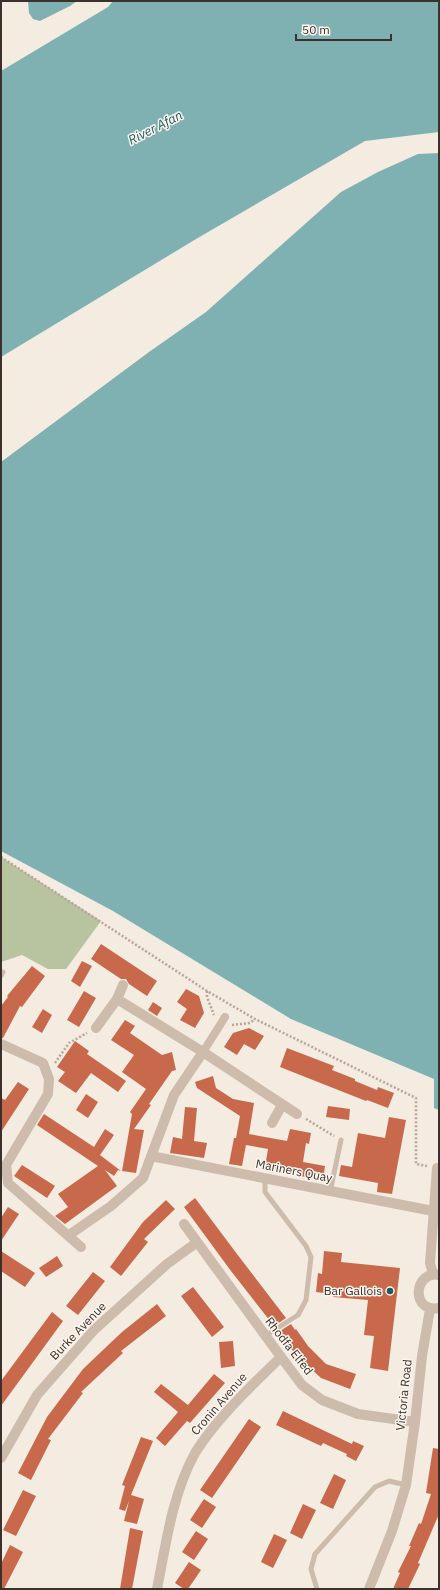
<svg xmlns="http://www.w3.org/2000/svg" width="440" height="1590" viewBox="0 0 440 1590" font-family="'IBM Plex Sans',sans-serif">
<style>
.green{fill:#b8c4a0}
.water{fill:#7fb0b2}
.pier{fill:#f4ebe1}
.building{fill:#c8694b}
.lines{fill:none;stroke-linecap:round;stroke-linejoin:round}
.path{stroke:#b9a596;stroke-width:2.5;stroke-dasharray:2 2;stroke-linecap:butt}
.service{stroke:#cdbbac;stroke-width:5}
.pedestrian{stroke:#cdbbac;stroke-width:8}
.minor{stroke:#cdbbac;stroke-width:10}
.tertiary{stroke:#cdbbac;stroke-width:10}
.poi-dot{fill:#1f5a5e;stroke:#fbf5ee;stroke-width:1.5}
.labels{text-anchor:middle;stroke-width:3;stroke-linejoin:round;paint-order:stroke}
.street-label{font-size:12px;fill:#3b302b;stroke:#fbf5ee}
.poi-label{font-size:12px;fill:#3b302b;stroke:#fbf5ee;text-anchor:end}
.water-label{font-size:13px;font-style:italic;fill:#1f5a5e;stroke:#fbf5ee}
</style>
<rect width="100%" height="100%" fill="#f4ebe1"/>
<path class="green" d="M 1,857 L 101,921 L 66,969 L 48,969 L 22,955 L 1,962 Z"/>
<path class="water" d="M 1,1 L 439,1 L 439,1110 L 434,1108 L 434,1079 L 291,1019 L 113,911 L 1,851 Z"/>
<path class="pier" d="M 1,1 L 28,1 L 29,13 L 33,19 L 40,21 L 70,6 L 77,1 L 113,1 L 108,7 L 1,71 Z
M 439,132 L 439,153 L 418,154 L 378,172 L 341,192 L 206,312 L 149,352 L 1,462 L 1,357 L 196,239 L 365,141 Z"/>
<path class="building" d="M 101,944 L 157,981 L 147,996 L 129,984 L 126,979 L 121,979 L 91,959 Z
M 82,961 L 92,966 L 80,987 L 71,981 Z
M 32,966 L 45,976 L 22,1007 L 20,1006 L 3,1038 L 1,1038 L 1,1006 L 8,997 L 7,996 Z
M 186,989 L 199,996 L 204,1013 L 195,1028 L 180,1020 L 187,1009 L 177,1002 Z
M 84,991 L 96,998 L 79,1027 L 67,1020 Z
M 153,1002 L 162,1008 L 157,1016 L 148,1010 Z
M 43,1009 L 52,1015 L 42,1033 L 32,1027 Z
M 125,1020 L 135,1026 L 130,1033 L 162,1055 L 172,1052 L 176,1070 L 172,1071 L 149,1104 L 151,1105 L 134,1129 L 144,1130 L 136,1173 L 122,1171 L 132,1114 L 130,1112 L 146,1089 L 122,1072 L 134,1055 L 111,1040 Z
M 249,1028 L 264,1036 L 255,1050 L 244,1044 L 237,1055 L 224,1047 L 233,1033 Z
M 75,1041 L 89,1051 L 87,1054 L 126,1081 L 118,1092 L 91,1073 L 76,1093 L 58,1081 L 65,1072 L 57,1067 Z
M 287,1048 L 334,1066 L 332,1070 L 355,1079 L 355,1081 L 377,1090 L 378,1087 L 394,1093 L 388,1108 L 367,1100 L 366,1101 L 280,1067 Z
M 213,1076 L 216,1088 L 233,1099 L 254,1103 L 249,1134 L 287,1141 L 290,1129 L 311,1133 L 309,1144 L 306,1143 L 303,1162 L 325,1166 L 323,1180 L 300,1176 L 300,1173 L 265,1167 L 268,1149 L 246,1145 L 242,1166 L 229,1164 L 234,1138 L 236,1138 L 240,1116 L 197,1088 L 195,1082 Z
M 18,1082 L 29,1089 L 1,1132 L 1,1098 L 5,1100 Z
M 86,1094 L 98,1102 L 88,1118 L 76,1110 Z
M 328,1106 L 350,1109 L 349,1120 L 326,1117 Z
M 185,1107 L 197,1108 L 194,1141 L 207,1143 L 204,1158 L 170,1153 L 173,1137 L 182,1139 Z
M 44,1114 L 94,1147 L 105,1129 L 114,1135 L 100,1155 L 121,1171 L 118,1170 L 114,1176 L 105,1170 L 117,1186 L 65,1224 L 55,1216 L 68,1207 L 58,1194 L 98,1166 L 37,1125 Z
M 389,1117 L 406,1120 L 392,1194 L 377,1192 L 378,1183 L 339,1176 L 341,1165 L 352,1167 L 358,1133 L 385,1138 Z
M 22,1165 L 55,1186 L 47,1198 L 14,1176 Z
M 195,1198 L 237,1254 L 286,1318 L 274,1326 L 231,1271 L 184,1207 Z
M 166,1200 L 175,1209 L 144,1239 L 148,1242 L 121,1276 L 110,1267 L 143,1222 Z
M 8,1207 L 19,1214 L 1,1241 L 1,1218 Z
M 1,1251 L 35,1273 L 25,1287 L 1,1271 Z
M 324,1251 L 342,1253 L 341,1262 L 400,1268 L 388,1371 L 370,1368 L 374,1336 L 364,1335 L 368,1300 L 333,1297 L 333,1294 L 316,1292 L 318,1273 L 322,1274 Z
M 57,1256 L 63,1266 L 46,1277 L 39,1268 Z
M 93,1272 L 105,1281 L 78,1315 L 66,1306 Z
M 193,1287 L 224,1327 L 212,1337 L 181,1296 Z
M 157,1304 L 166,1316 L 121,1351 L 123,1353 L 81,1392 L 83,1393 L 48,1439 L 51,1440 L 31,1480 L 18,1473 L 47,1417 L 83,1369 L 122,1332 Z
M 52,1312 L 63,1321 L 1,1406 L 1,1381 Z
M 291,1324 L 295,1330 L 296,1329 L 308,1346 L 326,1364 L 356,1374 L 350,1389 L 321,1378 L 295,1354 L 280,1331 Z
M 233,1341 L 235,1366 L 221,1368 L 219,1342 Z
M 214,1374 L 225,1383 L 190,1423 L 187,1421 L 165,1446 L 156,1438 L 178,1412 L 154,1392 L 161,1384 L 188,1405 Z
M 283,1411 L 352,1444 L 353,1441 L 364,1446 L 356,1461 L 346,1456 L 347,1454 L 323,1443 L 321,1446 L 276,1425 Z
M 249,1419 L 261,1427 L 212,1498 L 200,1490 Z
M 141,1437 L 153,1441 L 131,1495 L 144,1499 L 137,1524 L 124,1521 L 129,1501 L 125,1511 L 119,1509 L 125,1486 L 122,1485 Z
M 433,1448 L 439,1449 L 439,1514 L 418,1563 L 420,1564 L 408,1589 L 393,1589 L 400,1573 L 398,1572 L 411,1546 L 409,1546 L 419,1523 L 421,1524 L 431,1494 L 426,1493 Z
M 334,1474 L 346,1480 L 333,1509 L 320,1503 Z
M 23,1490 L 36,1496 L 16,1536 L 3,1530 Z
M 204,1499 L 216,1507 L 202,1528 L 190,1520 Z
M 303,1504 L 316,1510 L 302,1539 L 290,1533 Z
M 130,1528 L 143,1531 L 132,1589 L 120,1589 Z
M 196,1531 L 208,1539 L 194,1560 L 182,1552 Z
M 274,1534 L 287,1540 L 273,1568 L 261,1562 Z
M 10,1545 L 23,1552 L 4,1589 L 1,1589 L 1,1564 Z
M 189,1562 L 201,1570 L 188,1589 L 184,1589 L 175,1583 Z"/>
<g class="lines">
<path class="path" d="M 1,857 L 207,991 L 255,1019 L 416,1098 L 416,1164 L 427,1166
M 207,991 L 207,997 L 214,1015
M 232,1025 L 250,1023 L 255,1019
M 55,1063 L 69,1043 L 87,1033
M 306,1119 L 334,1136"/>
<path class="service" d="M 1,976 L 3,972
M 265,1179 L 265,1192 L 306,1246 L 311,1257 L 306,1300 L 298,1315 L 265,1336
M 330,1192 L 341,1140
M 317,1589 L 311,1569 L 315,1554 L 375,1487 L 389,1481 L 406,1485"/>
<path class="pedestrian" d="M 203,1052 L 225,1017"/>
<path class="minor" d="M 117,999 L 203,1052 L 297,1114
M 96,1028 L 117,999 L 123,985
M 1,1044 L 43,1063 L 49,1079 L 48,1094 L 6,1165 L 8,1183 L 81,1247
M 272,1123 L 282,1105
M 151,1156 L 433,1211
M 184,1224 L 281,1357 L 302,1385 L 322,1400 L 358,1414 L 415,1422
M 69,1235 L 111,1206 L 143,1178 L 174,1095 L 203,1052
M 433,1274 L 430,1263 L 437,1168
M 1,1458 L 37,1395 L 94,1330 L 167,1264 L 196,1243
M 157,1589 C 166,1544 172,1496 194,1455 C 197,1449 202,1443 206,1437 C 228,1408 254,1383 281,1357"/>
<path class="tertiary" d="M 439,1275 C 414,1270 410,1313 439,1308
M 369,1589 L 392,1531 L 406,1485 L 415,1422 L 422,1356 L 430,1309"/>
</g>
<circle class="poi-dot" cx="390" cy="1291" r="4"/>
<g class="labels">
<g class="street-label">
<text transform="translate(294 1171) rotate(11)" y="4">Mariners Quay</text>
<text transform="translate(78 1331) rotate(-46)" y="4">Burke Avenue</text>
<text transform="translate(289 1346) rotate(52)" y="4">Rhodfa Elfed</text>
<text transform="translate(404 1395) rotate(-84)" y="4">Victoria Road</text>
<text transform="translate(219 1404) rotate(-49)" y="4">Cronin Avenue</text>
</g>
<g class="poi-label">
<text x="382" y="1295">Bar Gallois</text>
</g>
<g class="water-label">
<text transform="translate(155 127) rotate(-27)" y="5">River Afan</text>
</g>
</g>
<rect width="440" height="1590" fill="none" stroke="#3b302b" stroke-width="4"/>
<path d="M296 34v6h95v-6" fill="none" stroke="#3b302b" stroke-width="2"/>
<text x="302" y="34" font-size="12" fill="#3b302b" stroke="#fbf5ee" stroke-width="3" paint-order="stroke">50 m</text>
</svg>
